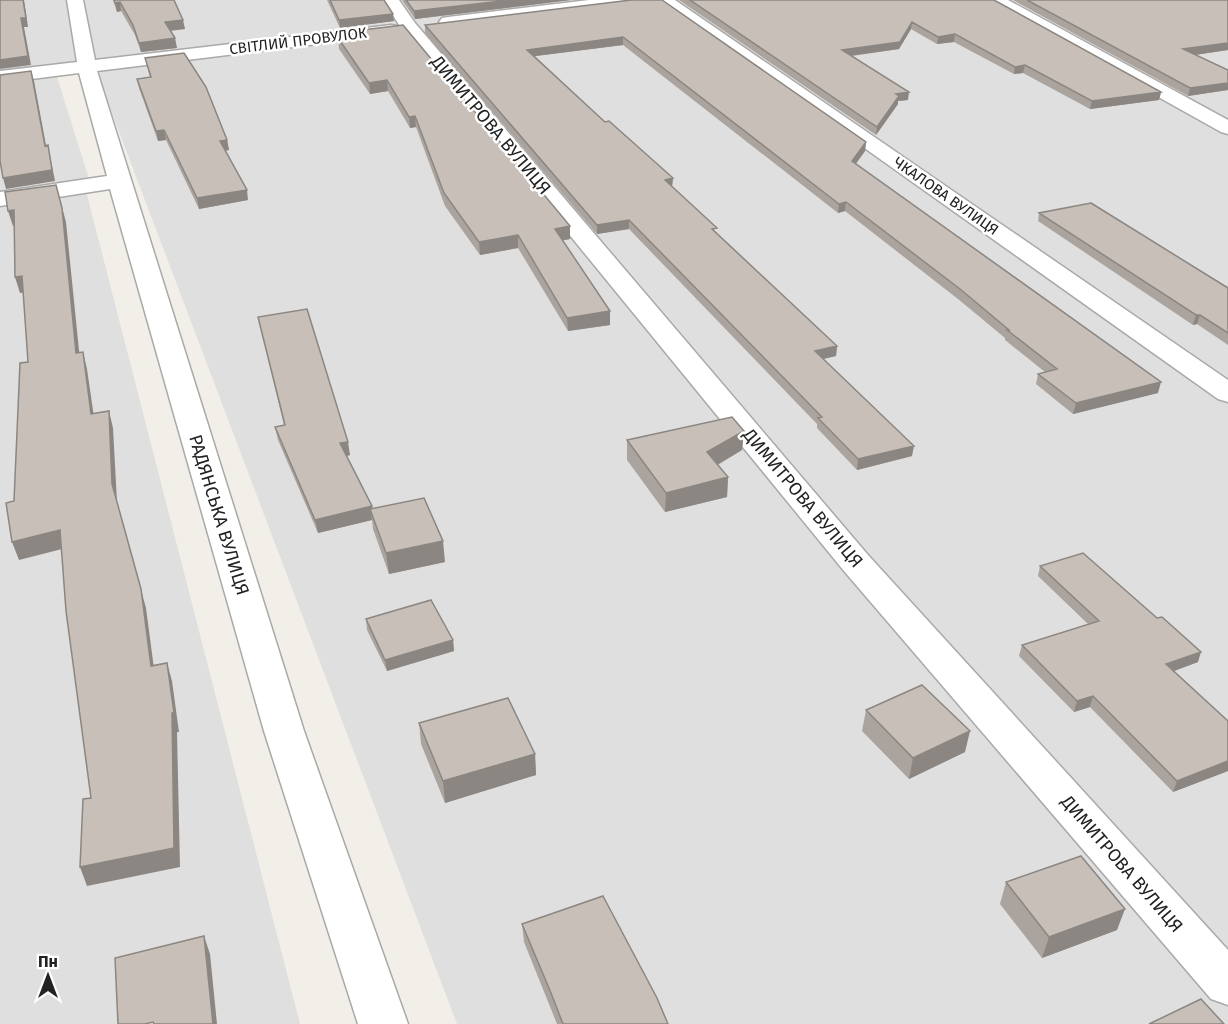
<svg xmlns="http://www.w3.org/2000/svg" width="1228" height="1024" viewBox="0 0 1228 1024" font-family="'Fira Sans',sans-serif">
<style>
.residential{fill:#e0dfdf}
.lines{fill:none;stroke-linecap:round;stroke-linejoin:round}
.minor-casing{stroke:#a9a9a9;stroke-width:3}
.minor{fill:#fff;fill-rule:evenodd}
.wall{fill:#aba49e}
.shaded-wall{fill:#8b8681}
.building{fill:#c7bfb8;stroke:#8b8681;stroke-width:1.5}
.labels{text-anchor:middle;stroke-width:5;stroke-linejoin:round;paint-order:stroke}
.far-street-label{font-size:15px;fill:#222;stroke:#fff}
.street-label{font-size:18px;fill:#222;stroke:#fff}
</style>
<rect width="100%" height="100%" fill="#f2efe9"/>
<path class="residential" d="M 0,0 L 1228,0 L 1228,1024 L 457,1024 L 93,63 L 0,72 Z
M 57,77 L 90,182 L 0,193 L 0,83 Z
M 86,191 L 300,1024 L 0,1024 L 0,202 Z"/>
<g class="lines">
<defs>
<path id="minor" d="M 67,0 L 83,0 L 95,60 L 391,25 L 397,26 L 400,30 L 397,34 L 391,35 L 97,71 L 304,731 L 408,1024 L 358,1024 L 264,731 L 110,189 L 0,206 L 0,192 L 107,176 L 79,73 L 0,83 L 0,71 L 77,62 Z
M 383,0 L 399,0 L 415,23 L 868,555 L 1228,950 L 1228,1005 L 1211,999 L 844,571 L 403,31 Z
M 589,0 L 639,0 L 631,5 L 448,27 L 442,26 L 439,22 L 442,18 L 448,17 Z
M 656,0 L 675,0 L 1228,380 L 1228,402 L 1218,399 Z
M 988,0 L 1008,0 L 1228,120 L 1228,134 L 1221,132 L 990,3 Z"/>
</defs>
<use href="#minor" class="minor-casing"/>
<use href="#minor" class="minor"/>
</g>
<path class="wall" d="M 113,0 L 174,0 L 185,29 L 170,31 L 177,48 L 141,52 L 135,35 L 121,11 L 117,12 Z
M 327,0 L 384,0 L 394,21 L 340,28 Z
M 402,0 L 571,0 L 415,19 Z
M 662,0 L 866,142 L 865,151 L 856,164 L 1158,393 L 1073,414 L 1036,384 L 1038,374 L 1045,372 L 1005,340 L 1005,338 L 958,299 L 845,211 L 838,213 L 623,45 L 535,56 L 605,122 L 673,178 L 672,186 L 717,233 L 837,346 L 836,356 L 823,359 L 912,456 L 857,470 L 817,428 L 817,424 L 629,229 L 597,234 L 425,33 L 425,25 Z
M 679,0 L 994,0 L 1161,92 L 1159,100 L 1090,109 L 1023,73 L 1014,74 L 954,42 L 937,44 L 911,29 L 899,49 L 852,56 L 908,100 L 898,101 L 898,104 L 876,135 Z
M 1013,0 L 1228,0 L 1228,50 L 1195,55 L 1228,70 L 1228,90 L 1188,96 Z
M 346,32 L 570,239 L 562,240 L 610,325 L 568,331 L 518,248 L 480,255 L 445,206 L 416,127 L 410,128 L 388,91 L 370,94 L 339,49 L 338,38 L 347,37 Z
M 145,58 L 227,140 L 229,150 L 225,151 L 248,200 L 199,209 L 166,140 L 158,141 L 139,88 L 137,79 L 150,77 Z
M 1039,213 L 1228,288 L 1228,345 L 1197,324 L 1193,325 L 1038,221 Z
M 258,317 L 350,455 L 347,456 L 372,506 L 373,509 L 445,562 L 389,574 L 373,529 L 372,520 L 318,533 L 278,440 L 275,427 L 284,425 Z
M 744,431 L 742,450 L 718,465 L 728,477 L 727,497 L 665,512 L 627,460 L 627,440 Z
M 1040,566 L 1198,662 L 1174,671 L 1228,721 L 1228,771 L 1173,792 L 1090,707 L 1074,712 L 1019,656 L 1022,645 L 1088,624 L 1038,576 Z
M 366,619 L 453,640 L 454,651 L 387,671 L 367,630 Z
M 866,710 L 965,752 L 909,779 L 862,731 Z
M 419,723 L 535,754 L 536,775 L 445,803 L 421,744 Z
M 1006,882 L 1117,930 L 1042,958 L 1000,904 Z
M 522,924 L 668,1024 L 557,1024 L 524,942 Z"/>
<path class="shaded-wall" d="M 23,0 L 24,0 L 28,27 L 24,27 L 31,65 L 0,69 L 0,60 L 21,18 Z
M 511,0 L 571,0 L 415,19 L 414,11 Z
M 120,2 L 121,11 L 117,12 L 115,3 Z
M 393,14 L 394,21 L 340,28 L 339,20 Z
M 183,20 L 185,29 L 167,31 L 165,22 Z
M 912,22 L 911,29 L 899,49 L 841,57 L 842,50 Z
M 955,34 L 954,42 L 937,44 L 938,37 Z
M 623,37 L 623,45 L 528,57 L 527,50 Z
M 175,38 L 177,48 L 141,52 L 139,43 Z
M 1228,43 L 1228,50 L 1181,57 L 1183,49 Z
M 1025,65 L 1023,73 L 1014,74 L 1015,67 Z
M 31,71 L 34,81 L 48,156 L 45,146 Z
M 387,80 L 388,91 L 370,94 L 369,83 Z
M 1228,83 L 1228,90 L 1188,96 L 1190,88 Z
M 909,92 L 908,100 L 898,101 L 898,104 L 876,135 L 877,127 L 896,94 Z
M 1161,92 L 1159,100 L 1090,109 L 1092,101 Z
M 415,116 L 416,127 L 410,128 L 409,117 Z
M 164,130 L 166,140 L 158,141 L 156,131 Z
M 227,140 L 229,150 L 221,151 L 220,141 Z
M 866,142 L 865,151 L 851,170 L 852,161 Z
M 48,145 L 55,181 L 6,189 L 3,178 Z
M 673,178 L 672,187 L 665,180 Z
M 56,185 L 66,222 L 81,370 L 76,353 Z
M 247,190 L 248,200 L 199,209 L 197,198 Z
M 846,202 L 845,211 L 838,213 L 839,204 Z
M 14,210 L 18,225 L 13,226 L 8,211 Z
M 629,220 L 629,229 L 597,234 L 597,225 Z
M 570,226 L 570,239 L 555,242 L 555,229 Z
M 518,235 L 518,248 L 480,255 L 479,242 Z
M 22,276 L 27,292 L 20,293 L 15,277 Z
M 610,311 L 610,325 L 568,331 L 567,318 Z
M 1196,315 L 1200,315 L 1197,324 L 1193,325 Z
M 837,346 L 836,356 L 814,361 L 815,351 Z
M 83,352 L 87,369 L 96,431 L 91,414 Z
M 1161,382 L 1158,393 L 1073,414 L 1076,403 Z
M 109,411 L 113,428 L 117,502 L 146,608 L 156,684 L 151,666 L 112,484 Z
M 744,431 L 742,450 L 706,471 L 707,452 Z
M 348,442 L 350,455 L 342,457 L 340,443 Z
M 914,446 L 912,456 L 857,470 L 858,459 Z
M 728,477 L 727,497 L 665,512 L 666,493 Z
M 372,506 L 374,519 L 370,509 L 372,520 L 318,533 L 315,520 Z
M 60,530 L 66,548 L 19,560 L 12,542 Z
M 443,541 L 445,562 L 389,574 L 386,553 Z
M 453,640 L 454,651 L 387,671 L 385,660 Z
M 1201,652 L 1198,662 L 1163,675 L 1166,664 Z
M 167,663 L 172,681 L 179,732 L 177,732 L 180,867 L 87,886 L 80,867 Z
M 1093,696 L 1090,707 L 1074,712 L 1077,701 Z
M 970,731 L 965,752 L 909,779 L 913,758 Z
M 535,754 L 536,775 L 445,803 L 443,781 Z
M 1228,761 L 1228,771 L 1173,792 L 1177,781 Z
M 1125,909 L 1117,930 L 1042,958 L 1049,937 Z
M 204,936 L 210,954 L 217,1024 L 213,1024 Z"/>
<path class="building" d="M 0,0 L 23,0 L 26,18 L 21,18 L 28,56 L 0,60 Z
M 114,0 L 174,0 L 183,20 L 165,22 L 175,38 L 139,43 L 133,25 L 120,2 L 115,3 Z
M 330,0 L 384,0 L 393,14 L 339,20 Z
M 406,0 L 511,0 L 414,11 Z
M 631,0 L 662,0 L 866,142 L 852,161 L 1161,382 L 1076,403 L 1038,374 L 1057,369 L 1007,330 L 1009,330 L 960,289 L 846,202 L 839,204 L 623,37 L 527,50 L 605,122 L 609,121 L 673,178 L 665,180 L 717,228 L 712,229 L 837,346 L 815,351 L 914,446 L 858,459 L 818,418 L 822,417 L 629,220 L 597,225 L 425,25 Z
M 690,0 L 994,0 L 1161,92 L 1092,101 L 1025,65 L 1015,67 L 955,34 L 938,37 L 912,22 L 900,42 L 842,50 L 909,92 L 896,94 L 899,96 L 877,127 Z
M 1027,0 L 1228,0 L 1228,43 L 1183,49 L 1228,70 L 1228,83 L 1190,88 Z
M 403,25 L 570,226 L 555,229 L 610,311 L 567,318 L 518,235 L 479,242 L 444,193 L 415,116 L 409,117 L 387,80 L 369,83 L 338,38 L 348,37 L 346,32 Z
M 184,53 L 206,87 L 227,140 L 220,141 L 247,190 L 197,198 L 164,130 L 156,131 L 137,79 L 151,77 L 145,58 Z
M 31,71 L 45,146 L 48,145 L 52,170 L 3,178 L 0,161 L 0,75 Z
M 56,185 L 62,208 L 76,353 L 83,352 L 91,414 L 109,411 L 112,484 L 141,589 L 151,666 L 167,663 L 174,713 L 172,713 L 174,848 L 80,867 L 83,799 L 91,798 L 66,611 L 60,530 L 12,542 L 6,503 L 14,501 L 20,363 L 28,362 L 22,276 L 15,277 L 14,210 L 8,211 L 5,192 Z
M 1091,203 L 1228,288 L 1228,333 L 1200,315 L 1196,315 L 1039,213 Z
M 307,309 L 348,442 L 340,443 L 372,506 L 315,520 L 275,427 L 285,425 L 258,317 Z
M 732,417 L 744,431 L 707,452 L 728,477 L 666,493 L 627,440 Z
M 424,498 L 443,541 L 386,553 L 370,509 Z
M 1083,553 L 1157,618 L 1162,617 L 1201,652 L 1166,664 L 1228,721 L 1228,761 L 1177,781 L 1093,696 L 1077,701 L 1022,645 L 1099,621 L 1040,566 Z
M 431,600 L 453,640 L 385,660 L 366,619 Z
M 922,685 L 970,731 L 913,758 L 866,710 Z
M 508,698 L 535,754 L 443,781 L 419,723 Z
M 1081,856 L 1125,909 L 1049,937 L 1006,882 Z
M 603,896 L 657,998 L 668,1024 L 563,1024 L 551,993 L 522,924 Z
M 204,936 L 213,1024 L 154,1024 L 153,1022 L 145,1024 L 118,1024 L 115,958 Z
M 1201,999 L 1224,1024 L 1149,1024 Z"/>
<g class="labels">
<g class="far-street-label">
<text transform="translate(298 41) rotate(-7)" y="5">СВІТЛИЙ ПРОВУЛОК</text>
<text transform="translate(946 196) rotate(35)" y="5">ЧКАЛОВА ВУЛИЦЯ</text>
</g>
<g class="street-label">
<text transform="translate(491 125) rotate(50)" y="6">ДИМИТРОВА ВУЛИЦЯ</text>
<text transform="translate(803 498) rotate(50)" y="6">ДИМИТРОВА ВУЛИЦЯ</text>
<text transform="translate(219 515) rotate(73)" y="6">РАДЯНСЬКА ВУЛИЦЯ</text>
<text transform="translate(1122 864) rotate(49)" y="6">ДИМИТРОВА ВУЛИЦЯ</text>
</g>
</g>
<g transform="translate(48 976)" stroke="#ffffff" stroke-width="4.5" paint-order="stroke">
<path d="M0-4.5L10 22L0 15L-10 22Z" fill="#222222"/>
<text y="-9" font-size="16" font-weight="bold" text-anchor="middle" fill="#222222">Пн</text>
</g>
</svg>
